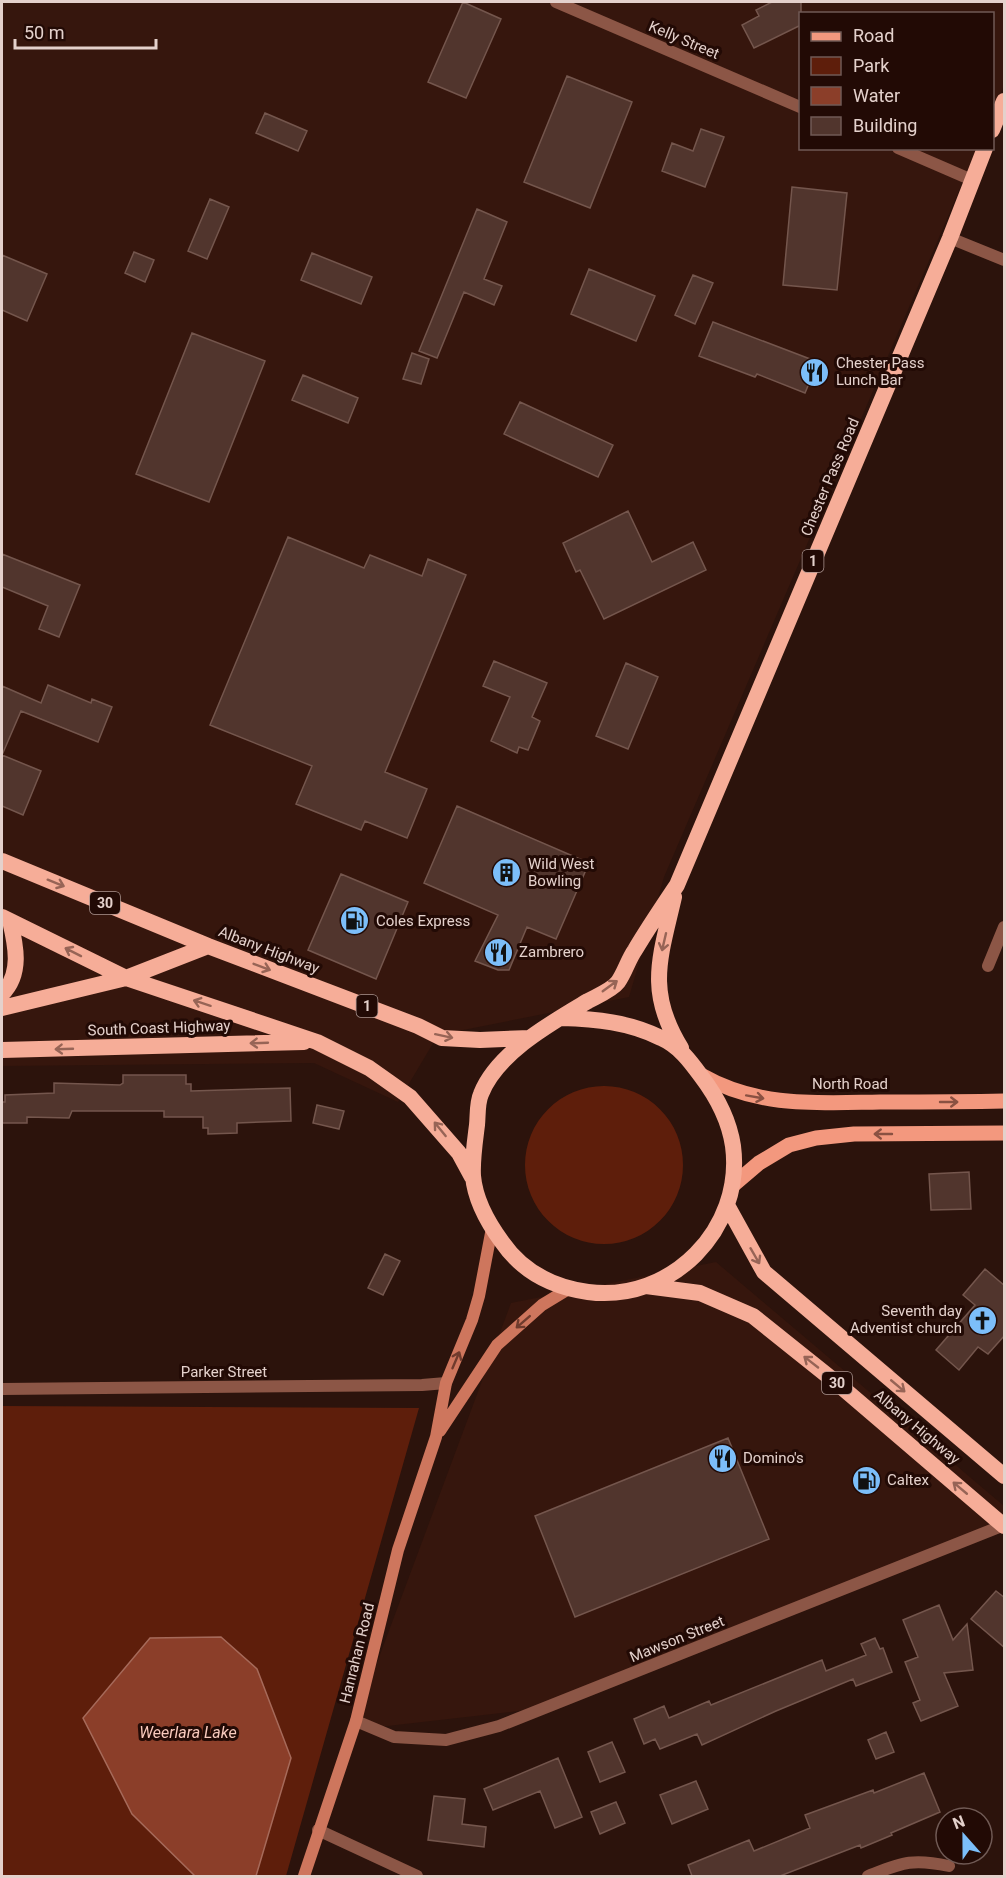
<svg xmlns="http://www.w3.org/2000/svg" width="1006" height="1878" viewBox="0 0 1006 1878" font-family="Roboto,sans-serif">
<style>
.built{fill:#36160d}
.green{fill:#5e1e0b}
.water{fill:#8b3e29;stroke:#a66a5a;stroke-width:1.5}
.building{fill:#51352d;stroke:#74564d;stroke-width:1.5}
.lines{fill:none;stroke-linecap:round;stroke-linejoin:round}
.minor{stroke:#8c5646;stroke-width:12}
.tertiary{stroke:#8c5646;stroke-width:12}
.secondary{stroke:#ce765d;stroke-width:12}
.primary{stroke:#f3987e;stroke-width:15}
.trunk{stroke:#f6ad98;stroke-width:16}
.oneway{stroke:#976456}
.oneway2{stroke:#8a5142}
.oneway3{stroke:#6f3b2d}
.labels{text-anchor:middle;stroke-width:6;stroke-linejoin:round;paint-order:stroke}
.shield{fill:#220a05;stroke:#aa9590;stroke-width:1.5}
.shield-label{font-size:14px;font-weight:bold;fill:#e4d1cc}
.street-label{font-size:15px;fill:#e4d1cc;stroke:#220a05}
.poi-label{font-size:15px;fill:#e4d1cc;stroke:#220a05;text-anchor:start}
.water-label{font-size:16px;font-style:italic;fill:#f9cabd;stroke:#220a05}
</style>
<rect width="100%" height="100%" fill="#2c130c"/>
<path class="built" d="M 2,2 L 1004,2 L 1004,85 L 993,113 L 992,14 L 800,14 L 800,148 L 977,149 L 664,877 L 629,997 L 438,1035 L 398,1102 L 314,1063 L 2,1066 Z
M 716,1262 L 1004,1506 L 1004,1522 L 544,1708 L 352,1730 L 511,1303 Z"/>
<path class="green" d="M525 1165a79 79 0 1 1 158 0a79 79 0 1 1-158 0Z
M 2,1406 L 419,1408 L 286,1876 L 2,1876 Z"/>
<path class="water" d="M 221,1637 L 257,1669 L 291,1758 L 256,1876 L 195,1876 L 132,1814 L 83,1718 L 150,1638 Z"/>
<path class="building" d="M 463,2 L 501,19 L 466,98 L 428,82 Z
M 772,2 L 801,2 L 801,25 L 754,48 L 742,25 L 759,16 L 756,10 Z
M 567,76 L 632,102 L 590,208 L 524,182 Z
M 265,113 L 307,131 L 298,151 L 256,133 Z
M 701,129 L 724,137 L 705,187 L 662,171 L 672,143 L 693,151 Z
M 792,187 L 847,193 L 837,290 L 783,285 Z
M 210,199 L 229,207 L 207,259 L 188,251 Z
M 477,209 L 507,222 L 484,279 L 502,286 L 494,305 L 464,292 L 437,358 L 419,351 Z
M 134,252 L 154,260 L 145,282 L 125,273 Z
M 312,253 L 372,277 L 361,304 L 301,280 Z
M 2,255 L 47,274 L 27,321 L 2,310 Z
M 589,269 L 655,296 L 636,341 L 571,314 Z
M 693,275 L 713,283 L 695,324 L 675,315 Z
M 713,322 L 818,362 L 805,393 L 757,374 L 755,377 L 699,356 Z
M 192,333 L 265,361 L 209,502 L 136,474 Z
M 412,353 L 429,359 L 421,384 L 403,379 Z
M 303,375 L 358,398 L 348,423 L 292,400 Z
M 520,402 L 613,445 L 598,477 L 504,434 Z
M 628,511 L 652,562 L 693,542 L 706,570 L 604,619 L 580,570 L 576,572 L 563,543 Z
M 288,537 L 364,568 L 370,555 L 422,576 L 428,559 L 466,575 L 385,772 L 427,789 L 407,838 L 365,821 L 361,830 L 296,804 L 312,766 L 210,725 Z
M 2,554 L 80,585 L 59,637 L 39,629 L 48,606 L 2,587 Z
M 494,661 L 547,683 L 532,717 L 540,721 L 528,750 L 519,747 L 517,753 L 491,741 L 510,697 L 483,686 Z
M 626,663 L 658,677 L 628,749 L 596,736 Z
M 48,685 L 91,703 L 92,699 L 112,707 L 98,742 L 21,711 L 2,755 L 41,771 L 23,815 L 2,806 L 2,686 L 41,703 Z
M 457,806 L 589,863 L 556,939 L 527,927 L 509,970 L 498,970 L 475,961 L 498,915 L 424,883 Z
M 341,874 L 408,902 L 376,979 L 308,950 Z
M 123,1075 L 186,1075 L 186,1084 L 191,1084 L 191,1091 L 290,1088 L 291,1121 L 237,1123 L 237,1133 L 208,1134 L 208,1128 L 203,1128 L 203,1117 L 164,1117 L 164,1111 L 72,1111 L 69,1118 L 27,1117 L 27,1123 L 2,1123 L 2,1102 L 5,1102 L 5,1095 L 54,1093 L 54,1083 L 120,1085 L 123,1083 Z
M 317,1105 L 344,1111 L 339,1129 L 313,1123 Z
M 969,1172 L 971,1209 L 931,1210 L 929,1174 Z
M 385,1254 L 400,1261 L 383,1295 L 368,1288 Z
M 985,1269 L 1005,1286 L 1005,1335 L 988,1354 L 978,1347 L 959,1370 L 936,1350 L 975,1305 L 963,1295 Z
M 728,1438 L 769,1539 L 575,1617 L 535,1516 Z
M 996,1591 L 1005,1598 L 1005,1648 L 971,1619 Z
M 939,1605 L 953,1640 L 967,1624 L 973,1670 L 944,1673 L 958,1706 L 921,1721 L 913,1703 L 920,1700 L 905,1662 L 918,1657 L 903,1620 Z
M 875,1638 L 880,1649 L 883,1648 L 892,1672 L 856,1686 L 853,1679 L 776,1711 L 702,1745 L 697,1734 L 660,1749 L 655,1739 L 644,1744 L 634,1719 L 664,1706 L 669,1718 L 709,1701 L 711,1705 L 822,1660 L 826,1671 L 866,1655 L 861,1644 Z
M 886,1732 L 894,1752 L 876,1759 L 868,1740 Z
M 612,1742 L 625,1772 L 600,1782 L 588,1752 Z
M 558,1758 L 582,1817 L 555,1828 L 540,1791 L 493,1810 L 484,1789 Z
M 924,1773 L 940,1812 L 891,1833 L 892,1835 L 861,1848 L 860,1845 L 780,1876 L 692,1876 L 688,1865 L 749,1840 L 754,1851 L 810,1828 L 805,1815 L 873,1790 L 874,1793 Z
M 696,1781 L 708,1809 L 672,1824 L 660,1795 Z
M 434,1796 L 465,1799 L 462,1824 L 486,1827 L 484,1847 L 428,1840 Z
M 616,1802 L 625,1823 L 600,1834 L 591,1812 Z"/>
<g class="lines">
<path class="minor" d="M 556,2 L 800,107
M 898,148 L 972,180
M 950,238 L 1004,260
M 988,966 L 1004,927
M 2,1389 L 422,1385 L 446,1383
M 356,1721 L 394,1737 L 446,1740 L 499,1726 L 1004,1525
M 868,1876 C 902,1863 911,1858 949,1866"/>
<path class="tertiary" d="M 318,1830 L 417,1876"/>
<path class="secondary" d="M 440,1431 L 497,1345 L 542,1305 L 570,1288
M 304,1876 L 356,1721 L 398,1550 L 436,1437 L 446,1383 L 472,1320 L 479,1296 L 492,1228"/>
<path class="primary" d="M 701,1075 C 759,1108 816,1103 880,1102 C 922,1102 963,1102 1004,1101
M 732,1186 L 759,1163 L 789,1145 L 816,1138 L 854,1134 L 1004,1133"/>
<path class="trunk" d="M 992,130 L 1004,101
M 2,861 L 208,946 L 418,1026 L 442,1038 L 480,1040 L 530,1038
M 674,897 C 660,958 646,991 681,1048
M 2,917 L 126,978 L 317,1042 L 369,1068 L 410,1097 L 459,1153 L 472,1177
M 2,994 C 22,974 16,946 10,921
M 2,1008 L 126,978 L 208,946
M 561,1018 C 596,1019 629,1022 661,1038 C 679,1046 690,1061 701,1076 C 717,1097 729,1119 733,1146 C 744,1229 671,1303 588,1292 C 552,1287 522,1271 502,1242 C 488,1223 475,1199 473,1176 C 472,1160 475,1141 477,1125 C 478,1115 477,1103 481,1094 C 497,1053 551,1023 588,1001 C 597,996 612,990 618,982 C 625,972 628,960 635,950 C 648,928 663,906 677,885 L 950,238 L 985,148
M 2,1050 L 304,1042
M 727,1205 L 764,1272 L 1004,1476
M 646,1286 L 700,1293 L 753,1316 L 838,1384 L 1004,1526"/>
</g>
<defs><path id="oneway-shaft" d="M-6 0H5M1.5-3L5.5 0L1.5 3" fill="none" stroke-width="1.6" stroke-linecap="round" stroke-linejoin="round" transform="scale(1.5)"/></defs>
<g class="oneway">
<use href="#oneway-shaft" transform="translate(56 883) rotate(22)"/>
<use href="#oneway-shaft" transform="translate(664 942) rotate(103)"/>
<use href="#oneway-shaft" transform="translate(73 952) rotate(-153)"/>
<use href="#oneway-shaft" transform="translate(262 967) rotate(21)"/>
<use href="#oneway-shaft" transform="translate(610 986) rotate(-36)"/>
<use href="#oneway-shaft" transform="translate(202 1003) rotate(-162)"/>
<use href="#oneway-shaft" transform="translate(444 1036) rotate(12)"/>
<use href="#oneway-shaft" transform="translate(259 1043) rotate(178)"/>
<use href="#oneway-shaft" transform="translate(64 1049) rotate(178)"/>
<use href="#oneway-shaft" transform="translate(440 1129) rotate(-129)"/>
<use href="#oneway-shaft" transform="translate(755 1256) rotate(60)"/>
<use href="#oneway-shaft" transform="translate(811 1362) rotate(-142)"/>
<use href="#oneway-shaft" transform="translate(898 1386) rotate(40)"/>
<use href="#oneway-shaft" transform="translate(960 1488) rotate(-140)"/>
</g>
<g class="oneway2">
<use href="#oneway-shaft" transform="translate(755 1097) rotate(10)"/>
<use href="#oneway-shaft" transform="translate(949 1102)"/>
<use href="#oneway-shaft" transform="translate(883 1134) rotate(180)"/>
</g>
<g class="oneway3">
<use href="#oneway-shaft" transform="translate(523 1322) rotate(139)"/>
<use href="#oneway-shaft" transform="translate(456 1360) rotate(-67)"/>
</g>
<defs>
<symbol id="restaurant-disc" viewBox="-11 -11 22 22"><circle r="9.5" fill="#7cbef9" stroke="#220a05"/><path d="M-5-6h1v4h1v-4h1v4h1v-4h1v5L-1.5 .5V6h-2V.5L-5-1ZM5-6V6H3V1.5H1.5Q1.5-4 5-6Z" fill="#111"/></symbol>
<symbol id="building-disc" viewBox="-11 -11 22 22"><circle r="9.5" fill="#7cbef9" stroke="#220a05"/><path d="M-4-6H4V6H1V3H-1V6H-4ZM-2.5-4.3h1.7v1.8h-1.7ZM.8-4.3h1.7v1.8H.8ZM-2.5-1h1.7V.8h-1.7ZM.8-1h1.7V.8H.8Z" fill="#111"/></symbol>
<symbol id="fuel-disc" viewBox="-11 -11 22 22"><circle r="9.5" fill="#7cbef9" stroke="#220a05"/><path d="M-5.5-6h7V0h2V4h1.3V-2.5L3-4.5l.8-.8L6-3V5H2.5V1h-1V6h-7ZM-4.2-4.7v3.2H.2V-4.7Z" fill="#111"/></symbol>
<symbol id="church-disc" viewBox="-11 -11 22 22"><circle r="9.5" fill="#7cbef9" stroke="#220a05"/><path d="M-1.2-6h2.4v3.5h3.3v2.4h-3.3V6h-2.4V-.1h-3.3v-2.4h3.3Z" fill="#111"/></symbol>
</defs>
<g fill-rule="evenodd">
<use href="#restaurant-disc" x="798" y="356" width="33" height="33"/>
<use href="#building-disc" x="490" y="856" width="33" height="33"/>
<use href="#fuel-disc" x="338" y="904" width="33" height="33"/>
<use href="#restaurant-disc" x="482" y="936" width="33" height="33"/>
<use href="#church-disc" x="966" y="1304" width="33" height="33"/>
<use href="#restaurant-disc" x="706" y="1442" width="33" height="33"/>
<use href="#fuel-disc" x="850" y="1464" width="33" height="33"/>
</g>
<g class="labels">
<g class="shield">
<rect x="802.5" y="550" width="21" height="22" rx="4.5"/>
<rect x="90" y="892" width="30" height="22" rx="4.5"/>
<rect x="356.5" y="995" width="21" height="22" rx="4.5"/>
<rect x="822" y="1372" width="30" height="22" rx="4.5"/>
</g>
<g class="shield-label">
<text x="813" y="566">1</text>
<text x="105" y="908">30</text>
<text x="367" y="1011">1</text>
<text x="837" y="1388">30</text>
</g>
<g class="street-label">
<text transform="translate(684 40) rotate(23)" y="5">Kelly Street</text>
<text transform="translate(830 477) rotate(-67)" y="5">Chester Pass Road</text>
<text transform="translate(269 950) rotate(21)" y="5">Albany Highway</text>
<text transform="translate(159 1028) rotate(-2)" y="5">South Coast Highway</text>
<text x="850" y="1089">North Road</text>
<text x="224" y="1377">Parker Street</text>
<text transform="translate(917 1427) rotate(40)" y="5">Albany Highway</text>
<text transform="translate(677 1639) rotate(-22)" y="5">Mawson Street</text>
<text transform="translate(357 1653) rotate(-76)" y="5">Hanrahan Road</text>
</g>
<g class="poi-label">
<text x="836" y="368">Chester Pass<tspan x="836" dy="17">Lunch Bar</tspan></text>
<text x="528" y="869">Wild West<tspan x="528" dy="17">Bowling</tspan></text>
<text x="376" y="926">Coles Express</text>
<text x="519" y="957">Zambrero</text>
<text x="962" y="1316" text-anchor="end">Seventh day<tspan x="962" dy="17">Adventist church</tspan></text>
<text x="743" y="1463">Domino's</text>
<text x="887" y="1485">Caltex</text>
</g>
<g class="water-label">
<text x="188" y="1738">Weerlara Lake</text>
</g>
</g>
<rect width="1006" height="1878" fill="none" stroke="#e4d1cc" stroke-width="6"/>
<rect x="799" y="12" width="195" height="138" fill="#220a05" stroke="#705a55" stroke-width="1.5"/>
<rect x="811" y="32" width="30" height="9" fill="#f3987e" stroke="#705a55" stroke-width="1.5"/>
<text x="853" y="42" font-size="18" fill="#e4d1cc">Road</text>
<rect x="811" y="57" width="30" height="18" fill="#5e1e0b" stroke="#705a55" stroke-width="1.5"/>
<text x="853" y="72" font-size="18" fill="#e4d1cc">Park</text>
<rect x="811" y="87" width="30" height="18" fill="#8b3e29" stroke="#705a55" stroke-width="1.5"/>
<text x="853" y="102" font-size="18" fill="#e4d1cc">Water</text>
<rect x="811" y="117" width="30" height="18" fill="#51352d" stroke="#705a55" stroke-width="1.5"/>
<text x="853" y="132" font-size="18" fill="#e4d1cc">Building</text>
<g transform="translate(964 1836) rotate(339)"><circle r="28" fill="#220a05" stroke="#705a55" stroke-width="1.5"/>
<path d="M0-4.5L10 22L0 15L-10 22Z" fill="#7cbef9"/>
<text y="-9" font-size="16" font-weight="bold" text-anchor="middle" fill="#e4d1cc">N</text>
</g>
<path d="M15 39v9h141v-9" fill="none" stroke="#e4d1cc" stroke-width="3"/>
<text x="24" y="39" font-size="18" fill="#e4d1cc" stroke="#220a05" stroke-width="4.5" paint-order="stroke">50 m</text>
</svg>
